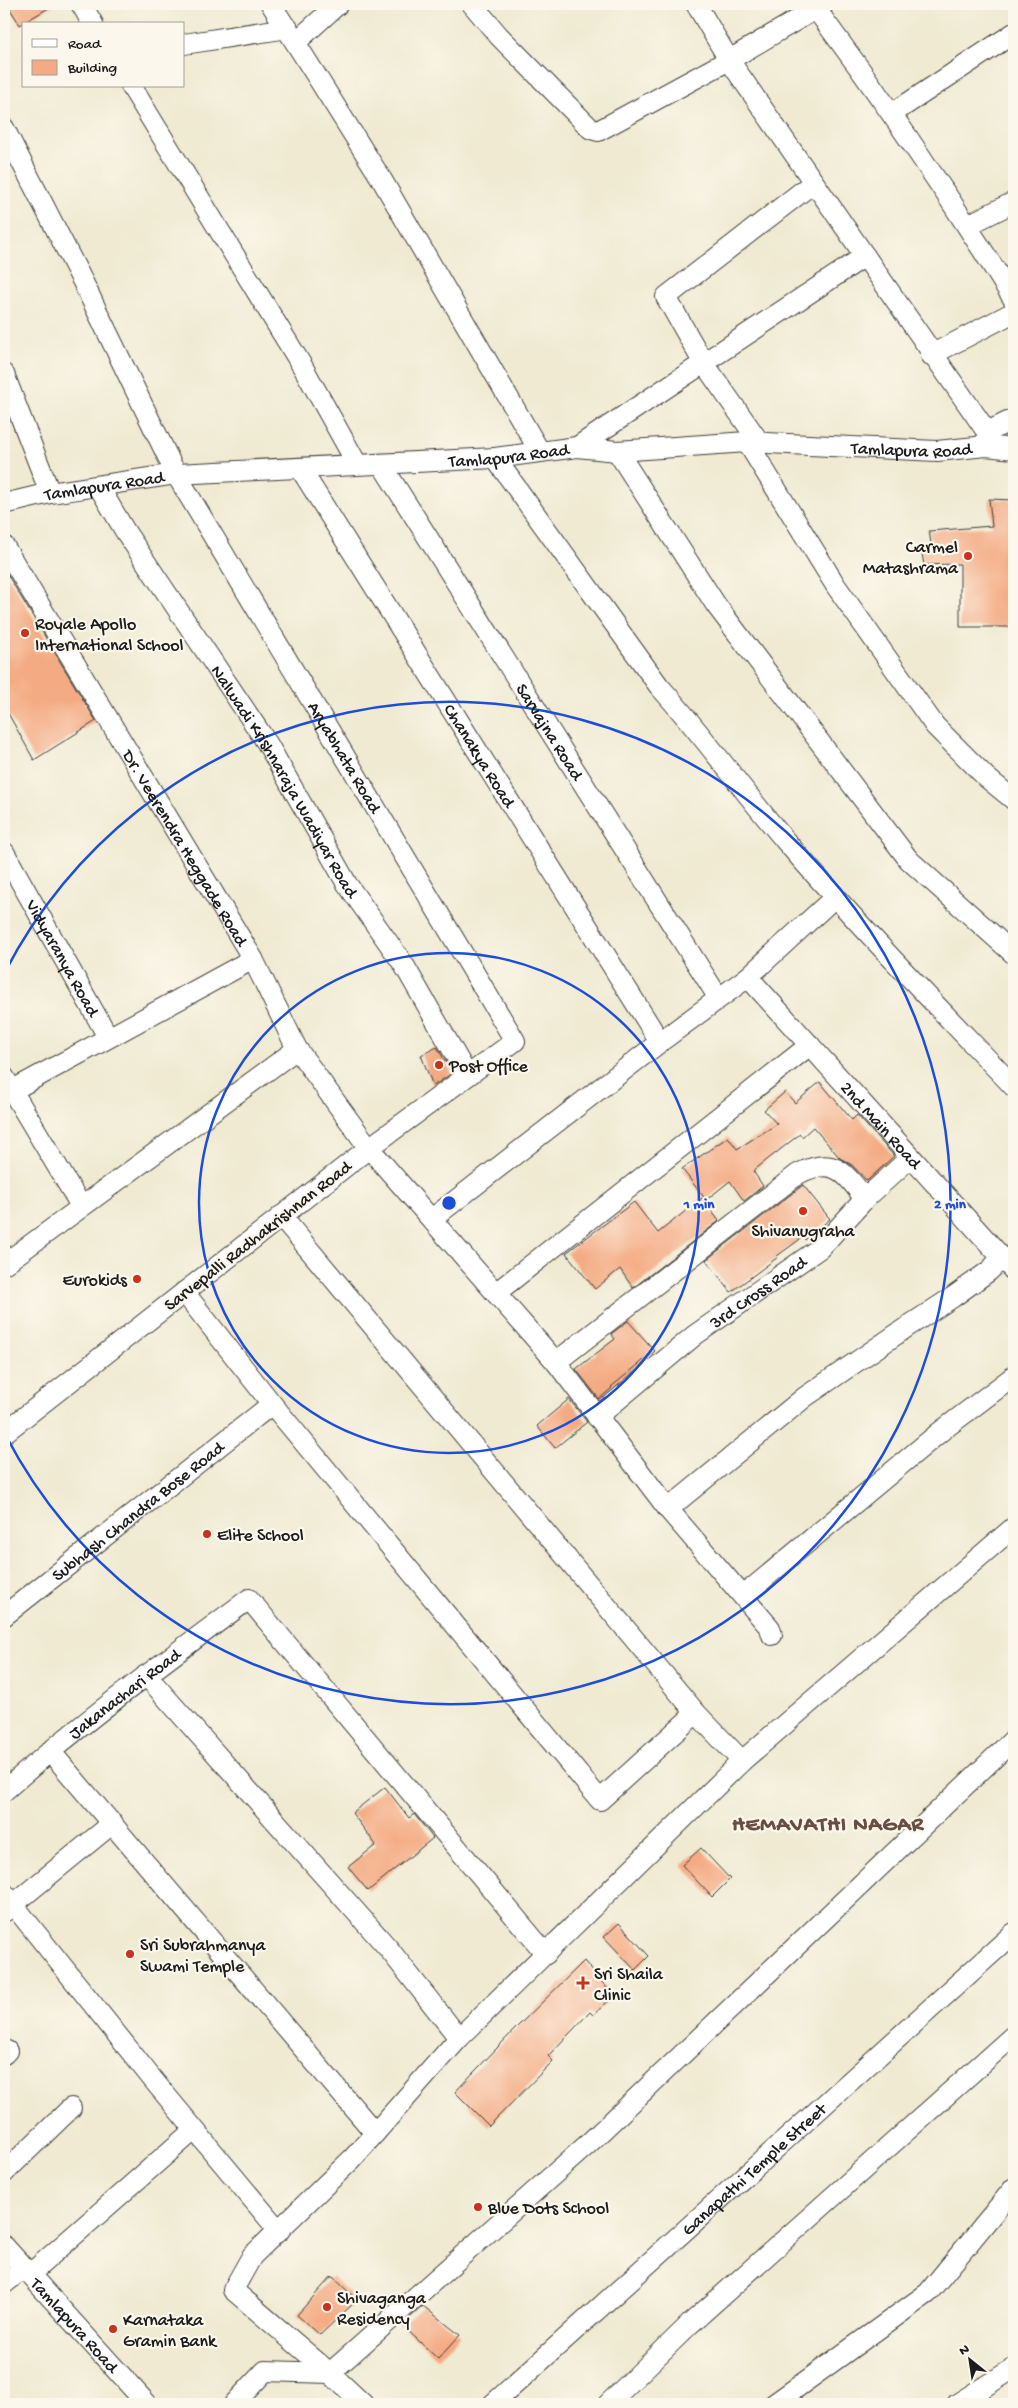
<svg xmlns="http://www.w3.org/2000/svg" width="1018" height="2408" viewBox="0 0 1018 2408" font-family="'Gochi Hand',sans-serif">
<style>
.building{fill:#f4ab83}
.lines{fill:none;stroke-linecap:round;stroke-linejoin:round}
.minor-casing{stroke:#3c3b37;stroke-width:22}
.minor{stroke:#fff;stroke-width:20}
.ring{fill:none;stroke:#1d4ed8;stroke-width:2.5}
.poi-dot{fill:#c8321e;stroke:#fbf7ec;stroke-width:2}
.labels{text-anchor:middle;stroke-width:4.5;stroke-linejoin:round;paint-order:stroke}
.street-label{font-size:18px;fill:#1c1c1c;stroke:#fbf7ec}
.poi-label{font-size:18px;fill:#1c1c1c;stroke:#fbf7ec;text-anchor:start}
.district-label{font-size:22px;font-weight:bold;letter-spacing:1px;fill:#684e40;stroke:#fbf7ec}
.centre{fill:#1d4ed8;stroke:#fbf7ec;stroke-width:2.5}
.ring-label{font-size:15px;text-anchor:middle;font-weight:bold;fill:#1d4ed8;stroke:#fbf7ec;stroke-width:4.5;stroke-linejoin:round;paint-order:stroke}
</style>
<rect width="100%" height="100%" fill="#fbf7ec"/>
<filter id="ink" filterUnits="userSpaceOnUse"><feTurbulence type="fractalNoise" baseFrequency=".02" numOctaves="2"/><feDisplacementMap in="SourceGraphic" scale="10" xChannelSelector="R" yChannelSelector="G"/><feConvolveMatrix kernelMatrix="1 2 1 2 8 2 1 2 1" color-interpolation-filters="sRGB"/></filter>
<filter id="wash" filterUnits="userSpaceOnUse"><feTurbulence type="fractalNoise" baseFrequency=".0096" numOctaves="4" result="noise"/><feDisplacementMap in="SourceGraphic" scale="20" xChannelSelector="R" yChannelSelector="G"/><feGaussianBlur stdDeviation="1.12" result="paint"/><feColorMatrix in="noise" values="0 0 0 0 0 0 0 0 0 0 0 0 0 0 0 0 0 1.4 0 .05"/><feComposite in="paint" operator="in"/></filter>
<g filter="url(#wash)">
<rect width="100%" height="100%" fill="#f0ead2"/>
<g id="blocks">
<path class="building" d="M 7,4 L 55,4 L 20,25 Z
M 989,499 L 1014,500 L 1014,627 L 960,627 L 960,564 L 924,565 L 921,548 L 932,549 L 929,531 L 992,526 Z
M 4,569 L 96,721 L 34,760 L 4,706 Z
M 437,1047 L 452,1073 L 433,1086 L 421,1055 Z
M 820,1082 L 852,1120 L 857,1115 L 894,1156 L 867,1181 L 852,1165 L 840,1158 L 813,1127 L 802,1137 L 800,1134 L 753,1171 L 763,1186 L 744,1201 L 730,1181 L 706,1200 L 682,1169 L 728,1137 L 737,1149 L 777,1124 L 764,1110 L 785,1092 L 795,1103 Z
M 803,1185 L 830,1219 L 805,1240 L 803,1237 L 777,1256 L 778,1257 L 731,1292 L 706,1260 Z
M 702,1198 L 719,1221 L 633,1288 L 620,1269 L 595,1289 L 566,1253 L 634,1202 L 658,1233 Z
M 628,1321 L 655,1351 L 611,1387 L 612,1388 L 599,1399 L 576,1369 L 615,1339 L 611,1334 Z
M 569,1399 L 587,1422 L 555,1448 L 537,1426 Z
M 385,1787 L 409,1818 L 414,1814 L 433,1838 L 368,1891 L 348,1867 L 376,1845 L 352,1813 Z
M 701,1848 L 730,1879 L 712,1897 L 682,1865 Z
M 619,1923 L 649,1956 L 635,1970 L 604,1937 Z
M 584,1961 L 614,1996 L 593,2015 L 590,2012 L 548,2056 L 553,2061 L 489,2126 L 455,2092 L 517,2027 Z
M 332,2276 L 357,2300 L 320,2335 L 297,2315 Z
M 423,2306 L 460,2335 L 438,2359 L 402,2325 Z"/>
</g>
</g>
<g filter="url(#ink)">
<use href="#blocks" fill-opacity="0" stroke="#3c3b37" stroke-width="1"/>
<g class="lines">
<defs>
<g id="minor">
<path d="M 81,4 L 93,24"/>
<path d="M 271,4 L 382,180 L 540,452"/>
<path d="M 472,4 L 499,36 L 591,129 L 598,131 L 729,60 L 824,4"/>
<path d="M 696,4 L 729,60 L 987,432 L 986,446"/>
<path d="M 816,9 C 886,103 952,200 1014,300"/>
<path d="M 296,42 L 338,4"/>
<path d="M 184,44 L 288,28"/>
<path d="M 131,86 L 304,369 L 357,464"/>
<path d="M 893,113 L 1014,33"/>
<path id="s1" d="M 4,128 L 83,282 L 176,474 L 515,1041 L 369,1148 L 4,1433"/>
<path d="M 968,225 L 1014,202"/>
<path d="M 931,355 L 1014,312"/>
<path d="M 4,374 L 50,493"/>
<path d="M 987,432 L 1014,419"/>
<path d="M 747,442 L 836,586 L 935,726 L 987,778 L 1014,800"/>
<path d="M 760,443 L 703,362 L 666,297 L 813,183"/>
<path d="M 577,447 L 865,256"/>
<path d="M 617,451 L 716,605 L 909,860 L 1014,954"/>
<path d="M 495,458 L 659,686 C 705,737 744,793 789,845 C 861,928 938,1007 1014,1087"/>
<path id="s2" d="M 382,465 L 718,997"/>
<path id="s3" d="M 300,468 L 660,1042"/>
<path id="s4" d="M 99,487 L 125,531 L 267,743 L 347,884 L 404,965 L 467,1075"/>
<path id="s5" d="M 4,504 L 50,493 L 176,474 L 495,458 L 577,447 L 617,451 L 747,442 L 937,451 L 986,446 L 1014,449"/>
<path id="s6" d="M 4,546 L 253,959 L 297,1049 L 369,1148 L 556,1362 L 668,1509 L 770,1628 L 772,1635"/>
<path id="s7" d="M 4,852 L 108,1037"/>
<path id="s8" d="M 748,977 L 1014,1271"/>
<path d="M 4,1077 L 81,1206"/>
<path d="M 11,1091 L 253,959"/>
<path d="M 281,1216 L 696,1713 L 742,1761"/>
<path d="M 433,1218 L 660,1042 L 748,977 L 835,897"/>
<path d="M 4,1264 L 297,1049"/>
<path d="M 184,1292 L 272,1404 L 600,1800 L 696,1713"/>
<path d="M 497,1292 L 810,1045"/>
<path d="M 556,1362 L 798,1174 C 833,1156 844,1171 865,1199"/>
<path id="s9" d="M 597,1417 L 695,1335 L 820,1248 L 865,1199 L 911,1157"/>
<path d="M 668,1509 L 805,1397 L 910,1325 L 953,1297 L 989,1271 L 1002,1258"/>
<path d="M 1014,1527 L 742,1761 L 459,2038 L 353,2158 L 252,2256 L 233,2290 L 330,2373 L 588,2144 L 1014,1739"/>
<path d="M 743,1596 L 940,1432 L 1014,1376"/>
<path id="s10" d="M 4,1616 L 272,1404"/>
<path d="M 146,1675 L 388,1948 L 459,2038"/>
<path d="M 50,1751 L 375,2133"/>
<path id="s11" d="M 4,1791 C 82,1722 165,1661 249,1599 L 546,1954"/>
<path d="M 4,1893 L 154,2081 L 279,2231"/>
<path d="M 4,1912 L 113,1823"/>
<path d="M 4,2054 L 7,2051"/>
<path d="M 4,2173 L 71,2108"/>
<path id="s12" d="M 4,2246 L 147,2404"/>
<path d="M 30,2274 L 194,2130"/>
<path d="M 4,2284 L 24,2268"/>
<path d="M 234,2404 L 265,2371 L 330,2373 L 363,2404"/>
<path id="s13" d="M 493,2404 L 1014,1933"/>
<path d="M 608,2404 L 690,2324 L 1014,2035"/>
<path d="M 774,2404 L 928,2293 L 1014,2188"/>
<path d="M 957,2404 L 1014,2368"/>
</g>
</defs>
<use href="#minor" class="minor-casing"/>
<use href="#minor" class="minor"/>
</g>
</g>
<g class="ring">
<circle cx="449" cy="1203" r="250"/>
<path d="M5 972A501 501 0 1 1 5 1434"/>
</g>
<g class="poi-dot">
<circle cx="968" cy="556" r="5"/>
<circle cx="25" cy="633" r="5"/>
<circle cx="439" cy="1065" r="5"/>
<circle cx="803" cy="1211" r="5"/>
<circle cx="137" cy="1279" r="5"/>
<circle cx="207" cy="1534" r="5"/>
<circle cx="130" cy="1954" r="5"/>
<path d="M580.5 1975.5h5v5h5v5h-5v5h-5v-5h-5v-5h5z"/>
<circle cx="478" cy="2207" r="5"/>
<circle cx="327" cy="2307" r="5"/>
<circle cx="113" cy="2329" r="5"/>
</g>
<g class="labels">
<g class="street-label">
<text dy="6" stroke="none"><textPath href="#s5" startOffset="912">Tamlapura Road</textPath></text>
<text dy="6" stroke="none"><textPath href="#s5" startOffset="508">Tamlapura Road</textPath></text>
<text dy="6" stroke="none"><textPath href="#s5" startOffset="102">Tamlapura Road</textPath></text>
<text dy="6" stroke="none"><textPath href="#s2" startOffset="315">Sarvajna Road</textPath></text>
<text dy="6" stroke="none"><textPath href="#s3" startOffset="339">Chanakya Road</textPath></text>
<text dy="6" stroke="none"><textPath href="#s1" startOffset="716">Aryabhata Road</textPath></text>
<text dy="6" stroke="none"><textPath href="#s4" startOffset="348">Nalwadi Krishnaraja Wadiyar Road</textPath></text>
<text dy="6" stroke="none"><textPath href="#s6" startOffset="352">Dr. Veerendra Heggade Road</textPath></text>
<text dy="6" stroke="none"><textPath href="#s7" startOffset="121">Vidyaranya Road</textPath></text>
<text dy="6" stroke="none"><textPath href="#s8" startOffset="199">2nd Main Road</textPath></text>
<text transform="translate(257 1235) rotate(-38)" y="6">Sarvepalli Radhakrishnan Road</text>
<text dy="6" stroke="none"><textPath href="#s9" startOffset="204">3rd Cross Road</textPath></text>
<text dy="6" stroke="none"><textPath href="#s10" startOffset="170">Subhash Chandra Bose Road</textPath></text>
<text dy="6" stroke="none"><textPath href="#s11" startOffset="155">Jakanachari Road</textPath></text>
<text dy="6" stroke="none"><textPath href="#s13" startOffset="351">Ganapathi Temple Street</textPath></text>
<text dy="6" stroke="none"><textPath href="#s12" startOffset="106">Tamlapura Road</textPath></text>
</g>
<g class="poi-label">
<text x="958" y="552" text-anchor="end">Carmel<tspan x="958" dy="21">Matashrama</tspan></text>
<text x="35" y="629">Royale Apollo<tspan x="35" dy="21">International School</tspan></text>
<text x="449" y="1071">Post Office</text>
<text x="803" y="1236" text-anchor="middle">Shivanugraha</text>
<text x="127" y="1285" text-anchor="end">Eurokids</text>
<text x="217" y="1540">Elite School</text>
<text x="140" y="1950">Sri Subrahmanya<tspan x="140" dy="21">Swami Temple</tspan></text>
<text x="594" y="1979">Sri Shaila<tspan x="594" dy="21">Clinic</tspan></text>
<text x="488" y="2213">Blue Dots School</text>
<text x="337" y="2303">Shivaganga<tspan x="337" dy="21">Residency</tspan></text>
<text x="123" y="2325">Karnataka<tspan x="123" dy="21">Gramin Bank</tspan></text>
</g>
<g class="district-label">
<text x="828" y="1830">HEMAVATHI NAGAR</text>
</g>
</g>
<circle cx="449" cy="1203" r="8" class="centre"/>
<g class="ring-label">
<text x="699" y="1208">1 min</text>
<text x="950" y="1208">2 min</text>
</g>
<rect width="1018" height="2408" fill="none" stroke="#fbf7ec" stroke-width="20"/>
<rect x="22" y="22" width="162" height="65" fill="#fbf7ec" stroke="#a29f99"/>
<rect x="32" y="39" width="25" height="8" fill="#ffffff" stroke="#a29f99"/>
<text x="68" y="48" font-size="15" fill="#1c1c1c">Road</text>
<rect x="32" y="60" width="25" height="15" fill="#f4ab83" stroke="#a29f99"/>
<text x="68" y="72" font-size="15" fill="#1c1c1c">Building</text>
<g transform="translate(970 2360) rotate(330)" stroke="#fbf7ec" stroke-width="4" paint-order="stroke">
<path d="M0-4L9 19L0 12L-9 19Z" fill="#1c1c1c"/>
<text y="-8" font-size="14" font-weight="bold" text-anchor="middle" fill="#1c1c1c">N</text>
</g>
</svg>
